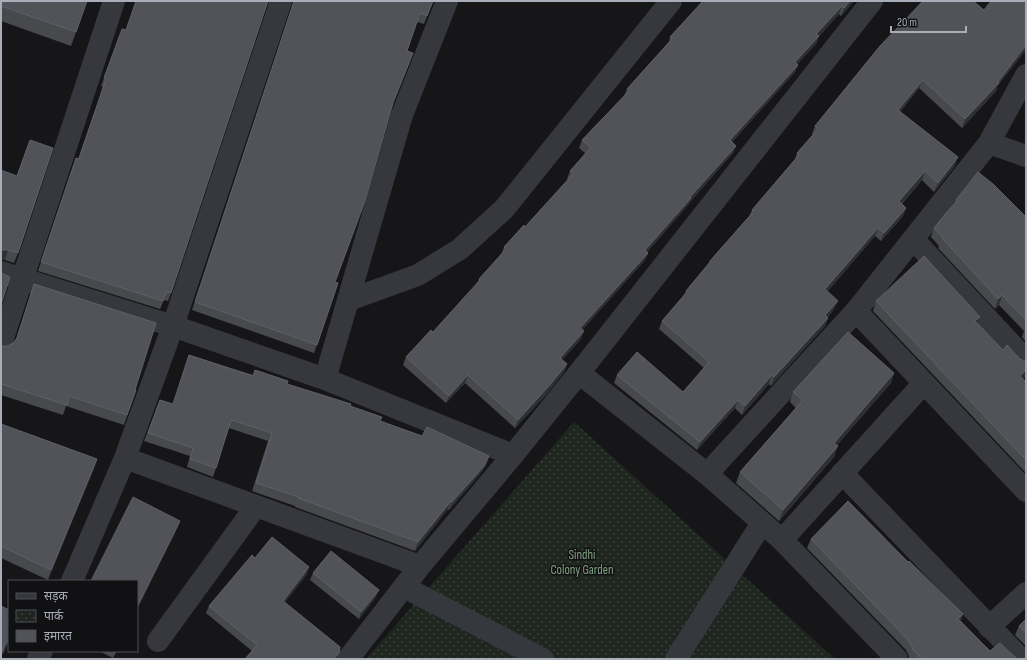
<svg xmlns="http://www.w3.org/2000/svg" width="1027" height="660" viewBox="0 0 1027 660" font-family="'Sofia Sans Condensed','Noto Sans Devanagari',sans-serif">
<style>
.park{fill:url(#park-dots)}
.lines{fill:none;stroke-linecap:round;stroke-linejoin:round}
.street{stroke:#37383d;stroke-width:22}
.wall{fill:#47494d}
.shaded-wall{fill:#2f3033}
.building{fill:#525359;stroke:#5f6168}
.labels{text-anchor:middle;stroke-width:3;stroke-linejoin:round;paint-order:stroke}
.park-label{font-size:13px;fill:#7fa381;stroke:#111113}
</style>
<defs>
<pattern id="park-dots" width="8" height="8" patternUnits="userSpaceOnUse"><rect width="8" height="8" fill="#1e261f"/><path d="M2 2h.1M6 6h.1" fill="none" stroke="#3c433d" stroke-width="1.8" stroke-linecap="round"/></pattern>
</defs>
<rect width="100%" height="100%" fill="#161618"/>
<path class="park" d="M 574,422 L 835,659 L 366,659 Z"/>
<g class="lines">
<path class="street" d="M 989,143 L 1026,156
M 913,239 L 1026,360
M 1,272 L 173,326 L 325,379 L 513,455
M 349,300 L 418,275 L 460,249 L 504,209 L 671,1
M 856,311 L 1026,491
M 1,344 L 114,1
M 579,373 L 707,474 L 782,540 L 897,659
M 325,379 L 402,115 L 447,1
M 125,458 L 420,566
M 842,473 L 1021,659
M 707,474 L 856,311 L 989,143 L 1026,75
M 782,540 L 924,383
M 72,581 L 125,458 L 173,326 L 281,1
M 404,587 L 543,659
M 989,627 L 1026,593
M 158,641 L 256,506
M 38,659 L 42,651
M 348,659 L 420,566 L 513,455 L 579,373 L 872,1
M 676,659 L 762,523"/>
</g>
<path class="wall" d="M 1,1 L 87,1 L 71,46 L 1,21 Z
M 293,1 L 433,1 L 424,24 L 417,22 L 407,51 L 392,106 L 335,282 L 338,283 L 314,353 L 192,310 L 293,5 Z
M 703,1 L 854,1 L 841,16 L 839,14 L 819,36 L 816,44 L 797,64 L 798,65 L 795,72 L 732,142 L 736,146 L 733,153 L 690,202 L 688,205 L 647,252 L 648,253 L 645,260 L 582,330 L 581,339 L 562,360 L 567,364 L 564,372 L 546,395 L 515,428 L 465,383 L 446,403 L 403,365 L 406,357 L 433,332 L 477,284 L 479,279 L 501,255 L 504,247 L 525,227 L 568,180 L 567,179 L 570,171 L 585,153 L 579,148 L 582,140 L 624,96 L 627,89 L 669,42 L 670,37 Z
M 921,1 L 973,1 L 997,87 L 996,91 L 962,128 L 919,88 L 900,112 L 955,166 L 934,192 L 922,180 L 902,204 L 906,208 L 903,216 L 881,241 L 875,236 L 827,292 L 834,309 L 828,317 L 825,326 L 771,386 L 769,384 L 742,415 L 735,408 L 697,450 L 614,383 L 617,375 L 683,392 L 704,368 L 659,329 L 662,321 L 684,295 L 686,291 L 708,265 L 710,261 L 749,217 L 752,210 L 795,159 L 797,153 L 813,135 L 812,134 L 815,126 L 921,3 Z
M 122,29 L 171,293 L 168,301 L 164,300 L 160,309 L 38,271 L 73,166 L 78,159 L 103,87 L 101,86 Z
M 1,170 L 18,253 L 14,263 L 5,260 Z
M 956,200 L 1026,217 L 1026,342 L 1022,337 L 1024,331 L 999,305 L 995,309 L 938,248 L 939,246 L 931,237 L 934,228 L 954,205 Z
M 34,284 L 135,390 L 136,390 L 124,425 L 66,406 L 63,415 L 1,395 L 1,346 L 8,346 L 13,343 L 16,339 Z
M 876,301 L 978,324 L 1026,382 L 1026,473 L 873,311 Z
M 189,355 L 253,375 L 287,384 L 350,406 L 380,421 L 422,436 L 489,456 L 486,465 L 480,474 L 449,510 L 448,509 L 415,551 L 295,507 L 295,506 L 252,491 L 268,441 L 229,428 L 213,477 L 187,467 L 190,456 L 144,441 L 160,400 L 173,404 Z
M 894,373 L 891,383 L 837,445 L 834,457 L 779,521 L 736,483 L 740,472 L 796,408 L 790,402 L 793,392 Z
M 1,424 L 97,459 L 48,580 L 1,558 Z
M 811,539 L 908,562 L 963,614 L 961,621 L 990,651 L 1017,659 L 909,659 L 909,656 L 906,650 L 807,548 Z
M 255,558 L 307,574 L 285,602 L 340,647 L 252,651 L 206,613 L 209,606 Z
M 313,573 L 376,597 L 359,619 L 310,580 Z
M 1,606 L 9,641 L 3,654 L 2,653 Z
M 1026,619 L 1026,646 L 1015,635 L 1019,626 Z
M 99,651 L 117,651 L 113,658 Z"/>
<path class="shaded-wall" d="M 850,1 L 854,1 L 841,16 L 844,8 Z
M 842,6 L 839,14 L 814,42 L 816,34 Z
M 819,36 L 816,44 L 792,70 L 795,62 Z
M 1026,45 L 1026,50 L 997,87 L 996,91 L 962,128 L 965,119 L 998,82 Z
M 798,65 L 795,72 L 727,147 L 730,140 Z
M 923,80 L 919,88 L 895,119 L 898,110 Z
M 736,146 L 733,153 L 690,202 L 688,205 L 642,258 L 645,250 L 690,197 Z
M 958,157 L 955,166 L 934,192 L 938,183 Z
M 925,171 L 922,180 L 896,210 L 899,201 Z
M 906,208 L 903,216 L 881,241 L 884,233 Z
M 878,228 L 875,236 L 822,298 L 825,289 Z
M 1,250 L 8,250 L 5,260 L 1,260 Z
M 648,253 L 645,260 L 577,336 L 580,328 Z
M 1002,295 L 999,305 L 995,309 L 998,299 Z
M 838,301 L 834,309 L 822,323 L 825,315 Z
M 980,317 L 977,326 L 975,321 Z
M 828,318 L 825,326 L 771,386 L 774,377 Z
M 584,331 L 581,339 L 557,366 L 560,358 Z
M 567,364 L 564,372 L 546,395 L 515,428 L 518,420 Z
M 1026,370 L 1026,376 L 1016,385 L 1020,376 Z
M 894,373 L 891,383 L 830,453 L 834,443 Z
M 468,375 L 465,383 L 446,403 L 449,396 Z
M 772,375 L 769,384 L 742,415 L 745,406 Z
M 738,400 L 735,408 L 697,450 L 700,442 Z
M 838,446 L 834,457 L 779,521 L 783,510 Z
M 489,456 L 486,465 L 480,474 L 449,510 L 452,502 Z
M 97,459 L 94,469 L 48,580 L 51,570 Z
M 451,501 L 448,509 L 415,551 L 418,542 Z
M 180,521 L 176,531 L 137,610 L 137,607 Z
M 309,567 L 307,574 L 280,608 L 283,601 Z
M 379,590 L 376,597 L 359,619 L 361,612 Z
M 963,614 L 960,624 L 958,619 Z
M 9,639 L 9,641 L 3,654 L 6,644 Z
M 339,653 L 337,659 L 334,659 Z"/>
<path class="building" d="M 1,1 L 87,1 L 76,32 L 1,6 Z
M 136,1 L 268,1 L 171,293 L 166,292 L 163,301 L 41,262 L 76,158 L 79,159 L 106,79 L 104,78 L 122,29 L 126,30 Z
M 294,1 L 433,1 L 427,16 L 420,13 L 407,51 L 413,53 L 393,103 L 365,201 L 335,282 L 338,283 L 317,345 L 195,302 Z
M 703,1 L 850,1 L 844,8 L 842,6 L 816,34 L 819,36 L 795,62 L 798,65 L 730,140 L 736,146 L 690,197 L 691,198 L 645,250 L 648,253 L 580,328 L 584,331 L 560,358 L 567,364 L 548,387 L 518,420 L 468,375 L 449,396 L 406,357 L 431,330 L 433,332 L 480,280 L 479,279 L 506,249 L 504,247 L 524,225 L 525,227 L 573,174 L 570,171 L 591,148 L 582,140 L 629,91 L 627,89 L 672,39 L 670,37 Z
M 923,1 L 973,1 L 984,10 L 991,1 L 1022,1 L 1026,4 L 1026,45 L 998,82 L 999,83 L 965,119 L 923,80 L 898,110 L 958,157 L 938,183 L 925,171 L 899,201 L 906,208 L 884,233 L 878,228 L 825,289 L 838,301 L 825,315 L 828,318 L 774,377 L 772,375 L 745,406 L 738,400 L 700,442 L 617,375 L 637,352 L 683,392 L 709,362 L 662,321 L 687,292 L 686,291 L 710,262 L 710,261 L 754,211 L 752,210 L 799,155 L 797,153 L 818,129 L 815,126 L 880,46 Z
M 30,140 L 53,148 L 18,253 L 8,250 L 1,250 L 1,170 L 17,176 Z
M 978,172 L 993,184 L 1026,217 L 1026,320 L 1002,295 L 998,299 L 942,238 L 943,237 L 934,228 L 946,213 L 957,201 L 956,200 Z
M 924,256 L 980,317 L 975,321 L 1003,350 L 1007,345 L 1020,359 L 1026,362 L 1026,370 L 1020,376 L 1026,382 L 1026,460 L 876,301 Z
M 1,273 L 10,277 L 1,305 Z
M 34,284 L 156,323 L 135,390 L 136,390 L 127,415 L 69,396 L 67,405 L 1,384 L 1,346 L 8,346 L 13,343 L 17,338 Z
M 848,332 L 894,373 L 834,443 L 838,446 L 783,510 L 740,472 L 803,400 L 793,392 Z
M 189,355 L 253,376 L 255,370 L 288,381 L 287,384 L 351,404 L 350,406 L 382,417 L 380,421 L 422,436 L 427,427 L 489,456 L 484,466 L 452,502 L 451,501 L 418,542 L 298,498 L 299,497 L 256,483 L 272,433 L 231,420 L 216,468 L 190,459 L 193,448 L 148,433 L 160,400 L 173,404 Z
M 1,424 L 97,459 L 51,570 L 1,546 Z
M 133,497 L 180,521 L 137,607 L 137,581 L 91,581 Z
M 848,501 L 908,562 L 909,561 L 963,614 L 958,619 L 990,651 L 1000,643 L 1017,659 L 922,659 L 913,650 L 912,646 L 909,641 L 811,539 Z
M 272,537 L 309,567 L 283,601 L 340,647 L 339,653 L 334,659 L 245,659 L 257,645 L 209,606 L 252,555 L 255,558 Z
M 331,551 L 379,590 L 361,612 L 313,573 Z
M 1,606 L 9,610 L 9,639 L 6,644 L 5,644 L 1,653 Z
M 1026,619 L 1026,633 L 1019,626 Z"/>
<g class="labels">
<g class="park-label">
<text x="582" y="559">Sindhi<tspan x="582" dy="15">Colony Garden</tspan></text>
</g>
</g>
<rect width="1027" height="660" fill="none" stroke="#a8adb8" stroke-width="4"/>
<rect x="8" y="580" width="130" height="72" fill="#111113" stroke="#4d4f55"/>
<rect x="16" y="593" width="20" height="6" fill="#37383d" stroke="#4d4f55"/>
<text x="44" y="600" font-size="12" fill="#a8adb8">सड़क</text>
<rect x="16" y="610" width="20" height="12" fill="url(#park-dots)" stroke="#4d4f55"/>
<text x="44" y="620" font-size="12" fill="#a8adb8">पार्क</text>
<rect x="16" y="630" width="20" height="12" fill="#525359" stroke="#4d4f55"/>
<text x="44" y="640" font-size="12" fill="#a8adb8">इमारत</text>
<path d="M891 26v6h75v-6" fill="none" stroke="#a8adb8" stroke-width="2"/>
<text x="897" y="26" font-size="12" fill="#a8adb8" stroke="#111113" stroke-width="3" paint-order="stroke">20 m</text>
</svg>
